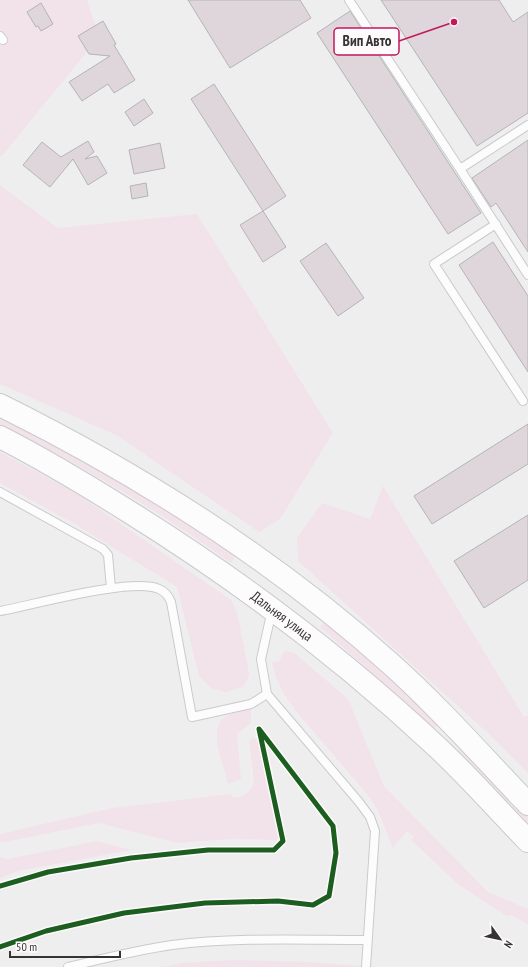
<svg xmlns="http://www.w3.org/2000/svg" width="528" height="967" viewBox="0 0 528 967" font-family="'PT Sans Narrow',sans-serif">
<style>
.green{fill:#f2e2ea}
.building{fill:#dfd6db;stroke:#b5b4b5}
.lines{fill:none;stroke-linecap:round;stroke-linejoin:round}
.service-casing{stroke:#cbcacb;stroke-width:10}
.secondary-casing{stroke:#cbcacb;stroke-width:24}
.service{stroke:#fdfcfd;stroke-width:8}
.secondary{stroke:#fdfcfd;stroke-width:22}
.cycleway-casing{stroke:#fefafc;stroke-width:8}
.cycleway{stroke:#1b5e20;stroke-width:5}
.labels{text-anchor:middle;stroke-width:3;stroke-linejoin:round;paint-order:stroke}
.street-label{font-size:14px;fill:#353435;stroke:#fefafc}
.leader{fill:none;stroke:#c2185b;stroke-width:1.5}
.callout-dot{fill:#c2185b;stroke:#fefafc;stroke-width:1.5}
.callout{fill:#fefafc;stroke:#c2185b;stroke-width:1.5}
.callout-label{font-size:15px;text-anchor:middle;font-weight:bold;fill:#353435}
</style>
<rect width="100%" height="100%" fill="#efeeef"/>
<path class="green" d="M 0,0 L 87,0 L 99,37 L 2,156 L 0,156 Z
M 0,185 L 58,228 L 197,214 L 333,433 L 280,519 L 259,532 L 116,435 L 0,384 Z
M 0,415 L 79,457 L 175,512 L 235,556 L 231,563 C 159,511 80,464 0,425 Z
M 0,452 L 76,493 L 231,600 L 237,612 L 249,673 L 248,678 L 243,687 L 226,692 L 211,688 L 199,676 L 177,587 L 73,523 L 0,483 Z
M 383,486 L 524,717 L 528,715 L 528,773 L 491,736 L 298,561 L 297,538 L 322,503 L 370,519 Z
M 324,622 L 441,723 L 434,728 L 320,627 Z
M 286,651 L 294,653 L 348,699 L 384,786 L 488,892 L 528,909 L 528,924 L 511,915 L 507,916 L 460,886 L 411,840 L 414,837 L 407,831 L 393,848 L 379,813 L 371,799 L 296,711 L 284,694 L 276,678 L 272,662 L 280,661 L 282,654 Z
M 251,709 L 251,723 L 237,734 L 241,779 L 228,784 C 220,749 198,714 251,709 Z
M 253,737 L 259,743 L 280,836 L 276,840 L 230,839 L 178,843 L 99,823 L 5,842 L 0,841 L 0,834 L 112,808 L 231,794 L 233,798 C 244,796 251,793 254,781 L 249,741 Z
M 464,745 L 528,812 L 528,824 L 458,750 Z
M 97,841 L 131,850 L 18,871 L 0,878 L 0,857 L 8,859 Z
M 233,960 L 308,962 L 375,967 L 164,967 L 181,963 Z"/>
<path class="building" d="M 188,0 L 300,0 L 311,18 L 230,68 Z
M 381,0 L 499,0 L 513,22 L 528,12 L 528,113 L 477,146 Z
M 41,3 L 53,24 L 41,31 L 38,26 L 36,27 L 27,12 Z
M 350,11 L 481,213 L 448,234 L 317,33 Z
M 103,21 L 116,44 L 114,45 L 135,80 L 114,93 L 108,84 L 82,101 L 69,82 L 110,56 L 89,54 L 78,36 Z
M 214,84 L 286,196 L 263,211 L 191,99 Z
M 144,99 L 153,113 L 134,126 L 125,112 Z
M 528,140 L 528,252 L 496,203 L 491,207 L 472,178 Z
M 88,141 L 94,152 L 85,159 L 97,156 L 107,173 L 88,185 L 73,159 L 50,187 L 23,165 L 42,142 L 61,157 Z
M 160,143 L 165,168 L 134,174 L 129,150 Z
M 146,183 L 148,196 L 132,199 L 130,186 Z
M 263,211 L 286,247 L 263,262 L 240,225 Z
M 493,242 L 528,296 L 528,372 L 459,265 Z
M 326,243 L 364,298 L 338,316 L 300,261 Z
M 528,424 L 528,464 L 432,524 L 414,496 Z
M 528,515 L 528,580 L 484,608 L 454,561 Z"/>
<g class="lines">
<defs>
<path id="service" d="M 349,0 L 460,169 L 528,125
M 0,36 L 3,40
M 460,169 L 528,275
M 496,224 L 434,264 L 523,401
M 0,492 L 103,549 L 108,555 L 111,588
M 272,610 L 261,659 L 267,694 L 359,802 L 370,817 L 375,831 L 366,967
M 0,611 C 33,605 132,577 159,589 C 166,592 168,596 171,602 L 192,717 L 251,704 L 267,694
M 68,967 C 102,959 137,950 172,945 C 236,937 303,940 367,940"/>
<path id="secondary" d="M 0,405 C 141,475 275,560 392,665 C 440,708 483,757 528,804
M 0,437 C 45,460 88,486 131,513 C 240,581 343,659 437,747 C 469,777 498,810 528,841"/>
</defs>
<use href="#service" class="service-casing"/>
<use href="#secondary" class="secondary-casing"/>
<use href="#service" class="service"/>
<use href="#secondary" class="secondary"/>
<defs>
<path id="cycleway" d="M 0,886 L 48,872 L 131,858 L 208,850 L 274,850 L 283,841 L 259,729 L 333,826 L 336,853 L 329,896 L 313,905 L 278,901 L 205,903 L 124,913 L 46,931 L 0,947"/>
</defs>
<use href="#cycleway" class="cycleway-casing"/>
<use href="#cycleway" class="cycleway"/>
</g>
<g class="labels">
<g class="street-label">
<text transform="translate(282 616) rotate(37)" y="5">Дальняя улица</text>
</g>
</g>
<path class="leader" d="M454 22L399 41"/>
<circle class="callout-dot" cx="454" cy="22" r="4"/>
<rect class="callout" x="334" y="28" width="65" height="27" rx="4"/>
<g class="callout-label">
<text x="367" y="46">Вип Авто</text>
</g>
<g transform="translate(500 939) rotate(123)" stroke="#fefafc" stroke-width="3" paint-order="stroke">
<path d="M0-3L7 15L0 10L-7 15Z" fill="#353435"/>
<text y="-6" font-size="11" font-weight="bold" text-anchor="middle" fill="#353435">N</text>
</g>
<path d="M10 951v6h110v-6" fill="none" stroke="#353435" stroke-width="2"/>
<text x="16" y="951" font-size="12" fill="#353435" stroke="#fefafc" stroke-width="3" paint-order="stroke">50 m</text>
</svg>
